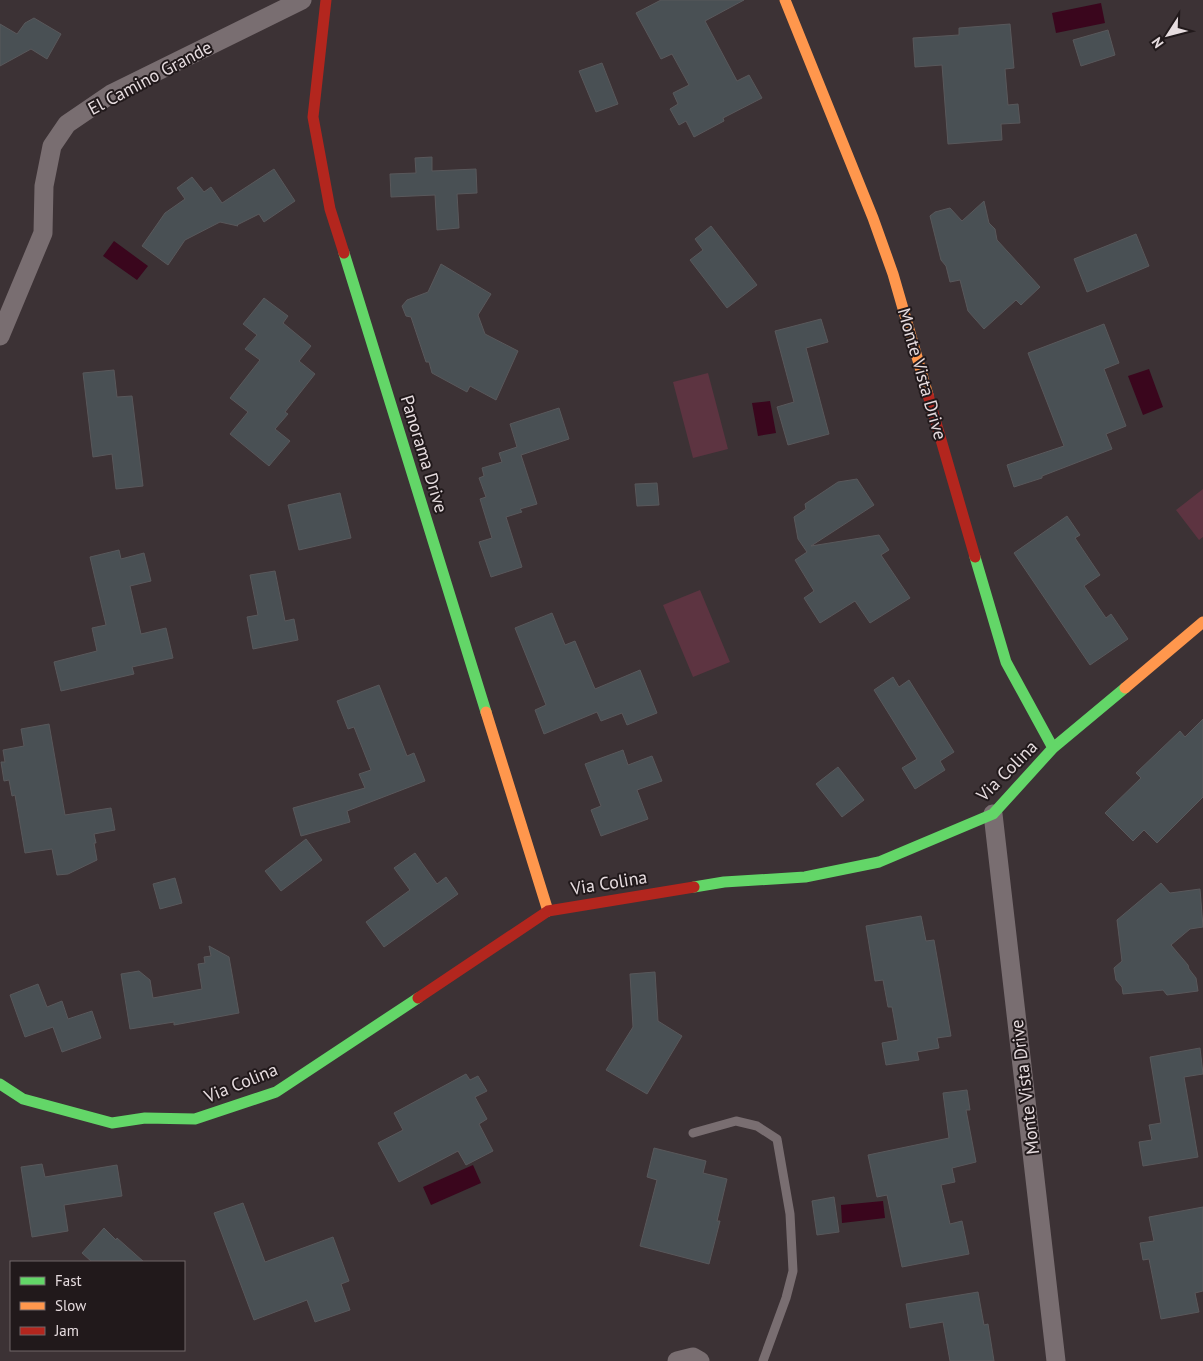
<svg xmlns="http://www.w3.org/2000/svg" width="1203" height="1361" viewBox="0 0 1203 1361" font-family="'PT Sans',sans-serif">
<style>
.green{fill:#5d3441}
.water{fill:#3a061d}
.building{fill:#495054;stroke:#59585b}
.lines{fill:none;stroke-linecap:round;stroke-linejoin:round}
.lane{stroke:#796e71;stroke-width:9}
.street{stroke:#796e71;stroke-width:19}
.fast{stroke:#63d668;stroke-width:11}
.slow{stroke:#ff974d;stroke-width:11}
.jam{stroke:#b3261e;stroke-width:11}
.labels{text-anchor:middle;stroke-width:4;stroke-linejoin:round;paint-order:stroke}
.street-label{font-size:18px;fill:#e6dcdf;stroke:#21191b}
</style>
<rect width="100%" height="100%" fill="#3c3235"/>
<path class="green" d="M 708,373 L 728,449 L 693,458 L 673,382 Z
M 1203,489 L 1203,537 L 1199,540 L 1176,510 Z
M 700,590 L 730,662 L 693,677 L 663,605 Z"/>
<path class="water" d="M 1101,3 L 1105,23 L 1056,33 L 1052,13 Z
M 114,241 L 148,266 L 137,280 L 103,256 Z
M 1149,369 L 1163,407 L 1143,415 L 1128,376 Z
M 770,401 L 776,433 L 758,436 L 752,403 Z
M 473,1165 L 481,1183 L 431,1205 L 423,1187 Z
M 883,1201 L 885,1218 L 842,1223 L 841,1205 Z"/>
<path class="building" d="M 661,0 L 744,0 L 705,21 L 737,81 L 749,75 L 762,98 L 723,118 L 724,121 L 694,137 L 686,121 L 679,125 L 670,109 L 678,104 L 673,93 L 689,85 L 672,54 L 661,59 L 636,13 Z
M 34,18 L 61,34 L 47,59 L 31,49 L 0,66 L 0,24 L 17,34 L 25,23 Z
M 1010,24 L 1014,68 L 1005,69 L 1008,105 L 1018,104 L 1020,123 L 1001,124 L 1002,140 L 948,144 L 942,65 L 915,67 L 913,38 L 959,35 L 959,28 Z
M 1108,30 L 1115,55 L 1081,66 L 1073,40 Z
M 602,63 L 618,104 L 596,112 L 579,71 Z
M 432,157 L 432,171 L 476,169 L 477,193 L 457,194 L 459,228 L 437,230 L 435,195 L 391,197 L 390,174 L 416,173 L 415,158 Z
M 274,169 L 295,201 L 264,222 L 259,214 L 237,225 L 238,226 L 220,222 L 185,240 L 168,265 L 142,246 L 165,213 L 185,199 L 177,188 L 192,177 L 204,192 L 211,187 L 222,203 Z
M 984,201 L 989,223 L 995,229 L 997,240 L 1040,287 L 1021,305 L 1016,300 L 984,329 L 968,311 L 960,280 L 950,282 L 946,266 L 941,260 L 930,216 L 935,212 L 950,208 L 962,221 Z
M 711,226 L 757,285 L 727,308 L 690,260 L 703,250 L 695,239 Z
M 1136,234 L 1149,266 L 1087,292 L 1074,259 Z
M 441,264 L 491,294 L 478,315 L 485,334 L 518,351 L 496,400 L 470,386 L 467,392 L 432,373 L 429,362 L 426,362 L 411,317 L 406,316 L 402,306 L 407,300 L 428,292 Z
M 264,298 L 288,316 L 283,323 L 311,346 L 299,361 L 315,374 L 285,412 L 288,414 L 275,429 L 290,441 L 269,466 L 230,434 L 248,412 L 230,398 L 260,360 L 245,349 L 257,335 L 243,324 Z
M 821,319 L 828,342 L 806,348 L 829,434 L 788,445 L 777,407 L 794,402 L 775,331 Z
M 1104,324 L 1119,363 L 1104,369 L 1126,426 L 1106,434 L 1112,449 L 1042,476 L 1042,478 L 1014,487 L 1007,465 L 1064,446 L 1028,353 Z
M 114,370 L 117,397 L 132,396 L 143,486 L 116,489 L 112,454 L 93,457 L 83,373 Z
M 559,408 L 569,439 L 521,455 L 537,504 L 520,509 L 522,512 L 506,517 L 522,567 L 491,577 L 479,542 L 492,538 L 480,499 L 486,497 L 479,478 L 484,476 L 482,468 L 502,462 L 499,453 L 517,447 L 510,424 Z
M 857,479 L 874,505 L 811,546 L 879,535 L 889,550 L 881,555 L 910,598 L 870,623 L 855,601 L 820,623 L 804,598 L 814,591 L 795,560 L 807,552 L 798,539 L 794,517 L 806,509 L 805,504 L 838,482 Z
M 657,483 L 659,505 L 637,506 L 635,484 Z
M 340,493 L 351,538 L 299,550 L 288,505 Z
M 1067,516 L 1080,535 L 1075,538 L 1100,575 L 1084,586 L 1106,618 L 1111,614 L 1128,639 L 1090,665 L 1014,553 Z
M 119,550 L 121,559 L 144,553 L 151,581 L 130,586 L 141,634 L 166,628 L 173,658 L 132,667 L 134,674 L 61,691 L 54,662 L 97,651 L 92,628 L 106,625 L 90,557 Z
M 275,571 L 285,621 L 294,619 L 298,640 L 253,649 L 247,617 L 258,615 L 250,575 Z
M 552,613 L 565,645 L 575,641 L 595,689 L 640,670 L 657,713 L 627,725 L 622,713 L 601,721 L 597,712 L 544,734 L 535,710 L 546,705 L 515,628 Z
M 893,677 L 899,687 L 909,680 L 954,752 L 940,761 L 945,770 L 915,789 L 902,768 L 917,759 L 874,690 Z
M 379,685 L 407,756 L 414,753 L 425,781 L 347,811 L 350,822 L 301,836 L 293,808 L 365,788 L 359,774 L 371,770 L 354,727 L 348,729 L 337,701 Z
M 1203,719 L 1203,797 L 1157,843 L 1144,830 L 1133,841 L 1105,813 L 1141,778 L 1136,773 L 1180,731 L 1185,737 Z
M 49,724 L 65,815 L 111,808 L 115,830 L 94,834 L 96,843 L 94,843 L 97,860 L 68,874 L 57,875 L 52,849 L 25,853 L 15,795 L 12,796 L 9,780 L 4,781 L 1,762 L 5,762 L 3,750 L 24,746 L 21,729 Z
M 623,750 L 628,765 L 652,756 L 662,781 L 637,790 L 648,819 L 601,836 L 591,810 L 601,806 L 585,764 Z
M 838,767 L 864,800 L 842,817 L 816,784 Z
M 306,839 L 322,860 L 281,891 L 265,871 Z
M 415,853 L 437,884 L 446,877 L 458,894 L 384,947 L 366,922 L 410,890 L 394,868 Z
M 175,878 L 182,903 L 160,909 L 153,884 Z
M 1161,883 L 1170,893 L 1200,889 L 1203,927 L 1190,929 L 1171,945 L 1188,965 L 1189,969 L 1196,978 L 1198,991 L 1167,995 L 1163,990 L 1123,994 L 1122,987 L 1116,980 L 1114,968 L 1122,961 L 1117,920 Z
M 921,916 L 926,941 L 934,940 L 951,1036 L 937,1038 L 939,1048 L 917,1052 L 919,1060 L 886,1065 L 882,1043 L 898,1040 L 892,1007 L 888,1007 L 883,980 L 875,981 L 866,926 Z
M 209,946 L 229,957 L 239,1013 L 174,1025 L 174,1022 L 130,1029 L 121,974 L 139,971 L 150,980 L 153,998 L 202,989 L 198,964 L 205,963 L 204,957 L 211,956 Z
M 655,972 L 658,1021 L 682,1036 L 647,1094 L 606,1070 L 633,1027 L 630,974 Z
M 38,984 L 47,1007 L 62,1001 L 68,1019 L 92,1011 L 101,1038 L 62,1052 L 53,1027 L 25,1037 L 10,995 Z
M 1200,1048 L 1203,1074 L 1184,1077 L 1198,1157 L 1143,1166 L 1139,1142 L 1152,1140 L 1149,1125 L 1161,1123 L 1150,1057 Z
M 466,1074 L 470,1080 L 478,1076 L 487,1091 L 475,1097 L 487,1119 L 479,1124 L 493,1151 L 466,1165 L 458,1151 L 399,1182 L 378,1143 L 403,1130 L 394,1113 Z
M 967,1090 L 970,1110 L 966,1110 L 976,1162 L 952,1168 L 955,1182 L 941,1185 L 950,1224 L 962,1221 L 969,1254 L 902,1267 L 887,1195 L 877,1197 L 868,1155 L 949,1138 L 943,1093 Z
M 654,1148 L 706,1161 L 703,1173 L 727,1179 L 717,1221 L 720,1221 L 709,1264 L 640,1246 L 657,1180 L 647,1177 Z
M 42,1164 L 45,1177 L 117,1165 L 122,1196 L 64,1205 L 68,1231 L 32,1237 L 21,1167 Z
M 834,1197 L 839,1232 L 817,1235 L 812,1201 Z
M 243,1203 L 265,1262 L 333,1237 L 349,1281 L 341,1284 L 350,1310 L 315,1322 L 307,1300 L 254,1320 L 214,1213 Z
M 1203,1207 L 1203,1291 L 1195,1293 L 1199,1312 L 1161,1319 L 1149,1259 L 1143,1260 L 1140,1243 L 1154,1241 L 1149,1217 Z
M 104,1228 L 116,1240 L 117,1238 L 144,1262 L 92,1262 L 82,1253 Z
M 978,1292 L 984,1325 L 988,1324 L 994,1361 L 950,1361 L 943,1322 L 910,1328 L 906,1304 Z"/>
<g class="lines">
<path class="lane" d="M 693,1133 L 736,1121 L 757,1126 L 777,1139 L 790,1214 L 793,1271 L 786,1298 L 763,1361"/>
<path class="street" d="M 0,336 L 43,233 L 44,186 L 52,146 L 67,124 L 111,94 L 302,0
M 993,814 L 1056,1361
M 677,1361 L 693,1357 L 700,1361"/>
<path class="fast" d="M 344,253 L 486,712
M 975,557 L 1006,662 L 1053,748
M 694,887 L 724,882 L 805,877 L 879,862 L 993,814 L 1053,748 L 1125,688
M 0,1084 L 23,1099 L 112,1123 L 145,1118 L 195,1119 L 276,1092 L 418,998"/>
<path class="slow" d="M 785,0 L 873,218 L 893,274 L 928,395
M 1125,688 L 1203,622
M 486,712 L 548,911"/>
<path class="jam" d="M 326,0 L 313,117 L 330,209 L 344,253
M 928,395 L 975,557
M 418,998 L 548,911 L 694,887"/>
</g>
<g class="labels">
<g class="street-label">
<text transform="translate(150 78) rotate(-28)" y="6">El Camino Grande</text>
<text transform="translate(922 374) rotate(74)" y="6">Monte Vista Drive</text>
<text transform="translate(424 454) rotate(73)" y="6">Panorama Drive</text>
<text transform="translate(1007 771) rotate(-45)" y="6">Via Colina</text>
<text transform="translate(609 883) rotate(-9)" y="6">Via Colina</text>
<text transform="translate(241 1083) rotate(-22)" y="6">Via Colina</text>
<text transform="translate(1025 1087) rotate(-97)" y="6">Monte Vista Drive</text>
</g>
</g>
<rect x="10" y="1261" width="175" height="90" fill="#21191b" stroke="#706769"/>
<rect x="20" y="1277" width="25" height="8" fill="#63d668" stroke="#706769"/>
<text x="55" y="1286" font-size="15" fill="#e6dcdf">Fast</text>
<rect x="20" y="1302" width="25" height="8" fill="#ff974d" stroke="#706769"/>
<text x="55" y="1311" font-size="15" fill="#e6dcdf">Slow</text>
<rect x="20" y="1327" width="25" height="8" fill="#b3261e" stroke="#706769"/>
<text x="55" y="1336" font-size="15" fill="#e6dcdf">Jam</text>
<g transform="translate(1168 35) rotate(234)" stroke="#21191b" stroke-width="4" paint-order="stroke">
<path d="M0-4L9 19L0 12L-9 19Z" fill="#e6dcdf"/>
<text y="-8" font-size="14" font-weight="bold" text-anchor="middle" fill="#e6dcdf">N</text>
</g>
</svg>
